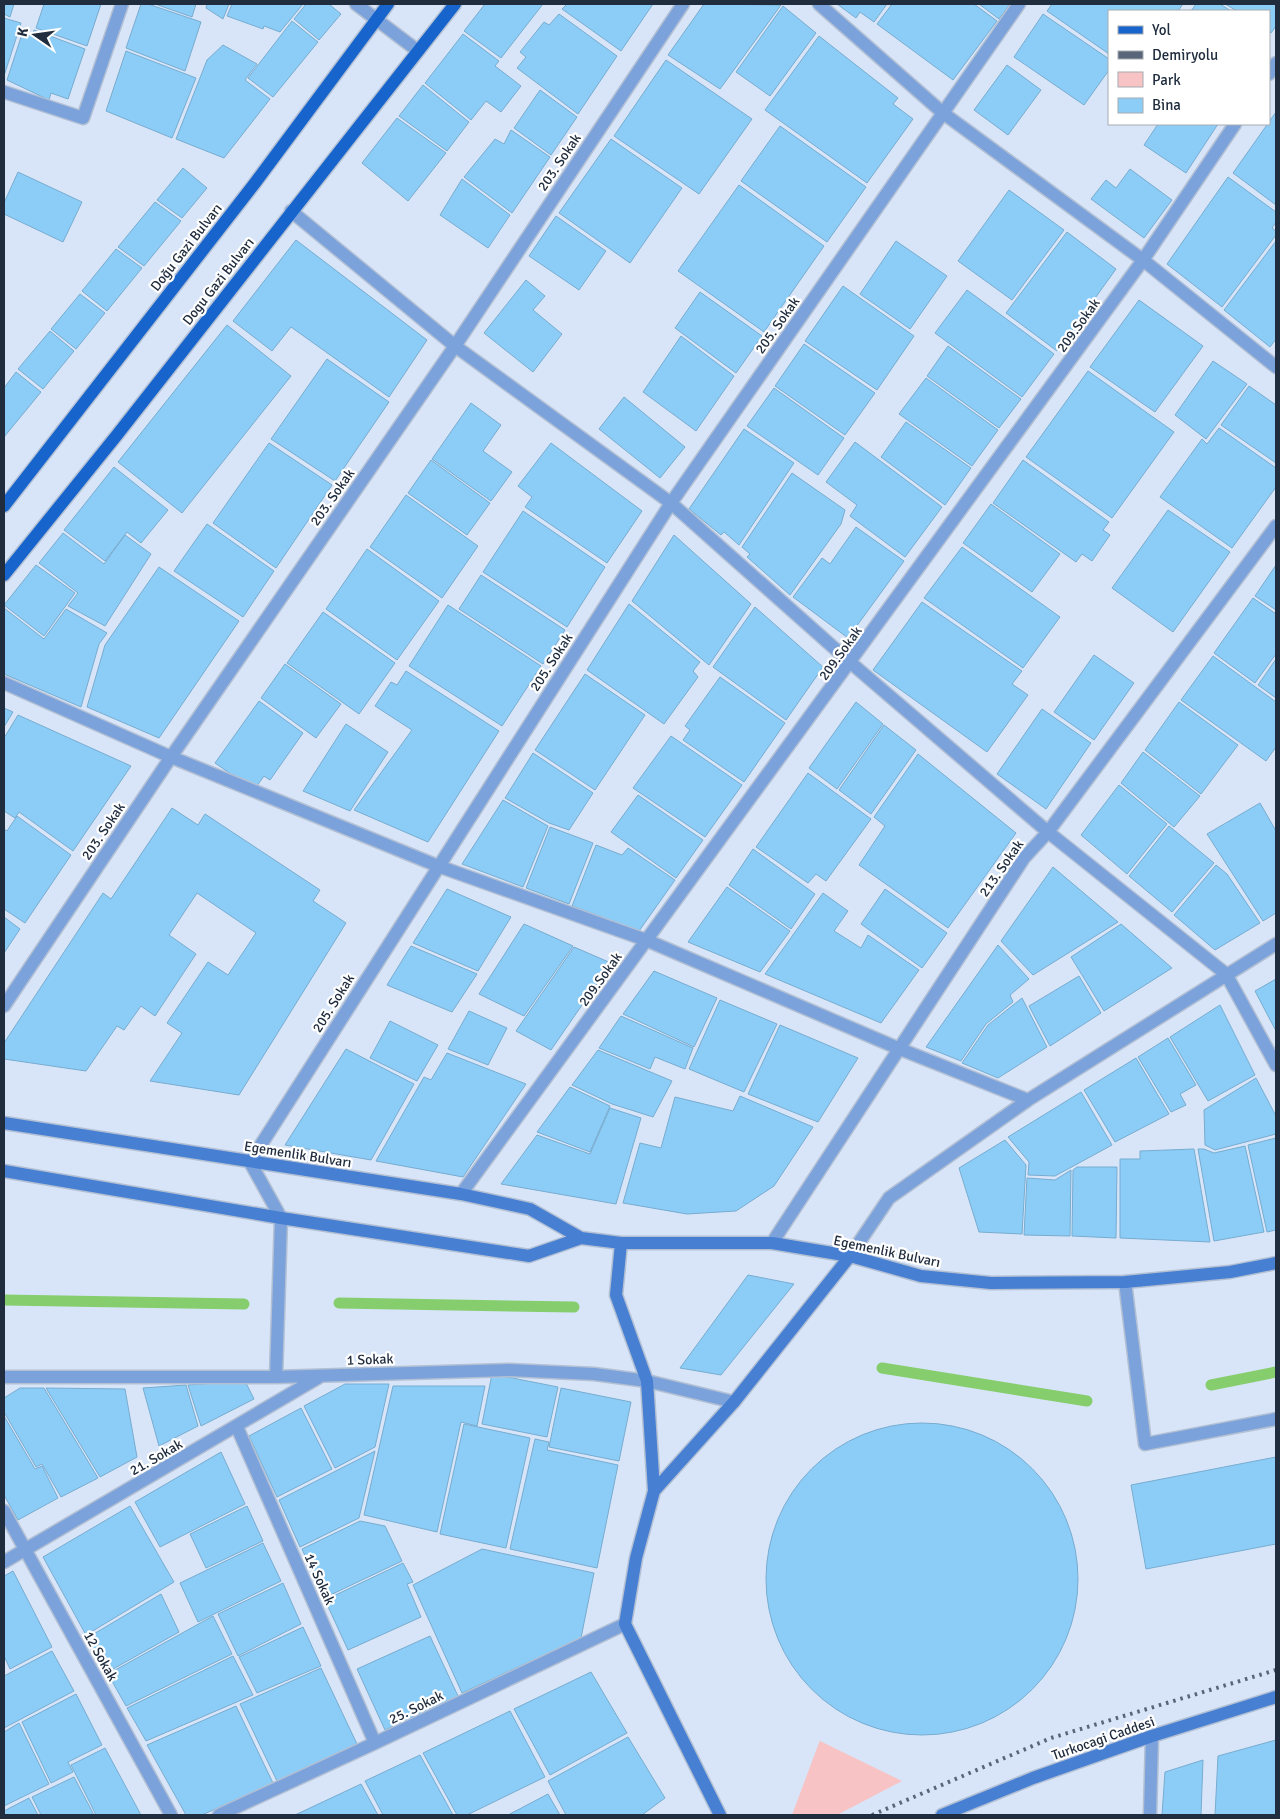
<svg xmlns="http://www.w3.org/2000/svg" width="1280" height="1819" viewBox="0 0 1280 1819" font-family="Signika,sans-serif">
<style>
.green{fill:#f8c3c4}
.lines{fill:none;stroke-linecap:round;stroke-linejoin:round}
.stream{stroke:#86ce6d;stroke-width:11}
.building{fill:#8ccdf8;stroke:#77accf}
.street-casing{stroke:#b3c0d4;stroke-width:15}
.secondary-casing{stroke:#b3c0d4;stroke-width:15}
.primary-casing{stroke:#b3c0d4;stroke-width:15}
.street{stroke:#7ca2db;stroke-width:12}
.secondary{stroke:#477fd3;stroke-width:12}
.primary{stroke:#1664cc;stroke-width:12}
.rail{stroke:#596679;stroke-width:4;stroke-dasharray:2.5 5;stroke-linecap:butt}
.labels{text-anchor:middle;stroke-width:4.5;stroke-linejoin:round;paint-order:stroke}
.street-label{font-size:14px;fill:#202d3f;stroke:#fff}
</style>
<rect width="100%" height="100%" fill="#d8e5f9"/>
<path class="green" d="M 820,1740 L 820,1741 L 902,1781 L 837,1815 L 792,1815 Z"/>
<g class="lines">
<path class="stream" d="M 4,1300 L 244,1304
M 339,1303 L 574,1307
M 882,1368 L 1087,1401
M 1211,1385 L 1276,1372"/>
</g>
<path class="building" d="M 4,4 L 14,4 L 10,17 L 4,14 Z
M 44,4 L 101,4 L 87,46 L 36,28 Z
M 141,4 L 148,4 L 201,22 L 185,71 L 126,48 Z
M 155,4 L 196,4 L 192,17 Z
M 207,4 L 229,4 L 223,19 L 206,8 Z
M 232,4 L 303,4 L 280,32 L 264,26 L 263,29 L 227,16 Z
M 306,4 L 329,4 L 341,14 L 319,40 L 294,19 Z
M 485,4 L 543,4 L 501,58 L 464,31 Z
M 567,4 L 653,4 L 621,51 L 562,9 Z
M 704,4 L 781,5 L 720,89 L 668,55 Z
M 837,4 L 887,4 L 874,22 L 860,12 L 856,18 Z
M 892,4 L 974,4 L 997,21 L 953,80 L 877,24 Z
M 979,4 L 1010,4 L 999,19 Z
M 1052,4 L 1183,4 L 1178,11 L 1109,11 L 1109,54 L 1047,11 Z
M 1196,4 L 1220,4 L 1231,11 L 1191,11 Z
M 1225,4 L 1276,4 L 1276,26 L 1271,33 L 1269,32 L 1269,11 L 1237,11 Z
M 783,6 L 816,33 L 770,96 L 736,72 Z
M 559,14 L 617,56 L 578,114 L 517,68 L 526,57 L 520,52 L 544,22 L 549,25 Z
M 1043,14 L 1109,59 L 1109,70 L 1084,105 L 1014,57 Z
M 4,18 L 21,23 L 4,76 Z
M 292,21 L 318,42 L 273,97 L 248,78 Z
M 34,30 L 85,49 L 68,99 L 51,93 L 49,100 L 7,80 L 23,31 L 33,34 Z
M 463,34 L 499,61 L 495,66 L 521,86 L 501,112 L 486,101 L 471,120 L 425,83 Z
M 819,36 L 898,98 L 893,104 L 913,119 L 867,183 L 765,110 Z
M 223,45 L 257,64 L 245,80 L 270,99 L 224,158 L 176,139 L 207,60 Z
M 126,51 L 196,78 L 172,138 L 106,111 Z
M 666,60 L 752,119 L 699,194 L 614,136 Z
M 1007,65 L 1041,90 L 1008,135 L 974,110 Z
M 423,85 L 469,122 L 447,151 L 399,116 Z
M 540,90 L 577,117 L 551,155 L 514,128 Z
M 1276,112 L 1276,205 L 1233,173 Z
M 397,118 L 446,153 L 408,201 L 362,163 Z
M 1158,124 L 1218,124 L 1186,173 L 1144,145 Z
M 780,126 L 866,187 L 827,242 L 741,181 Z
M 511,130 L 550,157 L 512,213 L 464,177 L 495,139 L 504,144 Z
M 611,139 L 682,188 L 630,263 L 559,213 Z
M 183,168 L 207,188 L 182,218 L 157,200 Z
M 1130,169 L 1172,200 L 1144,238 L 1091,199 L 1106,180 L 1116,188 Z
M 18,172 L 82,202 L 63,242 L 4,214 L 4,203 Z
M 1228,177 L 1276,212 L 1276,222 L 1272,228 L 1276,231 L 1276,235 L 1222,307 L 1167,264 Z
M 462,179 L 510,215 L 488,248 L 440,215 Z
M 739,185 L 824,246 L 764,332 L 678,271 Z
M 1009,190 L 1064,230 L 1012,300 L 958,261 Z
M 155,202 L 181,221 L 144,266 L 118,247 Z
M 556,216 L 606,251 L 579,290 L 529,256 Z
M 1067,232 L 1116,269 L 1057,351 L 1006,313 Z
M 296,240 L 427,340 L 389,397 L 291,327 L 272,351 L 233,321 Z
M 896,241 L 947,276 L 910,329 L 860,294 Z
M 1276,241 L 1276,339 L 1270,347 L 1224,310 Z
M 116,249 L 142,268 L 107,311 L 82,291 Z
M 526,280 L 545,296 L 533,310 L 562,334 L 533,372 L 484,333 Z
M 843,286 L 914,336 L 877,390 L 805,341 Z
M 967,290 L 1054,354 L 1022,397 L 935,333 Z
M 700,292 L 762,336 L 736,373 L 675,328 Z
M 80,294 L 105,313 L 76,349 L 51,329 Z
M 1139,300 L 1203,346 L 1155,412 L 1090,367 Z
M 227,325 L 291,376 L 182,513 L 118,462 Z
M 50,331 L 74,351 L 43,389 L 18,369 Z
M 681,336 L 734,376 L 696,431 L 643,392 Z
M 804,344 L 875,393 L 845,435 L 775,386 Z
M 948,346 L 1021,399 L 999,428 L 927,376 Z
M 327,359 L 389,402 L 335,481 L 271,439 Z
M 1213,361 L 1247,384 L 1206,439 L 1175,415 Z
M 1088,371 L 1174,432 L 1112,518 L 1026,457 Z
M 16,372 L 41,392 L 4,437 L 4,388 Z
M 926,378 L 998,430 L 972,466 L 899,414 Z
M 1249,386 L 1276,405 L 1276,463 L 1221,425 Z
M 774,388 L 844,438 L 818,475 L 747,426 Z
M 624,397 L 685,447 L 660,478 L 599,429 Z
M 471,403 L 501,425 L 483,451 L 512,472 L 491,501 L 432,459 Z
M 906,422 L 971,468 L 945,505 L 881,457 Z
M 1219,428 L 1276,468 L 1276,487 L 1232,548 L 1160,497 L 1202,439 L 1207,444 Z
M 744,429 L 794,463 L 739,545 L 724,532 L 721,535 L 689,509 Z
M 855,442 L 942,507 L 905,557 L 850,516 L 857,505 L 826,482 Z
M 269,443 L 332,485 L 276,568 L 213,523 Z
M 551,443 L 642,511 L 607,563 L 525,507 L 532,497 L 518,486 Z
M 431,460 L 490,503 L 467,535 L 408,493 Z
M 1023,460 L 1109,522 L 1103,530 L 1110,535 L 1092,561 L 1082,554 L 1076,562 L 993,503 Z
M 114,467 L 168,510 L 141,543 L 127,532 L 105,561 L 64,530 Z
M 792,473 L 845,510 L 841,524 L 790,595 L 747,557 L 750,554 L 742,547 Z
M 406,495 L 478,546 L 442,598 L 370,547 Z
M 991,504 L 1060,554 L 1032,592 L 963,543 Z
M 1168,510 L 1230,552 L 1173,632 L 1112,588 Z
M 523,511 L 605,567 L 567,627 L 483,572 Z
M 207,524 L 274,571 L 243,617 L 174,571 Z
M 856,527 L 904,561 L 848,638 L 793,597 L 822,558 L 830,564 Z
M 63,533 L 104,564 L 125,535 L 151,554 L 105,626 L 68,606 L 78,593 L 39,563 Z
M 674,535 L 751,604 L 709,665 L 632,601 Z
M 962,547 L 1060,617 L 1023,668 L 924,598 Z
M 367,549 L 439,601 L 397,660 L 326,609 Z
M 36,565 L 75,593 L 44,636 L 4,605 Z
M 1276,565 L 1276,610 L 1255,596 Z
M 159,567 L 239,621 L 159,738 L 87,707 L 105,645 Z
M 481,575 L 565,630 L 543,664 L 459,609 Z
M 1253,598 L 1276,614 L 1276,654 L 1255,683 L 1214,653 Z
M 922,602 L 1022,671 L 1012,684 L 1028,695 L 987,752 L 873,670 Z
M 629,604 L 700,662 L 693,671 L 698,677 L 664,724 L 587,670 Z
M 448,605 L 541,666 L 502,726 L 409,666 Z
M 755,607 L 823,667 L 786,720 L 713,667 Z
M 4,608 L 44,639 L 66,609 L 107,633 L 99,644 L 81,707 L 4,674 Z
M 323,612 L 395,663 L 359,714 L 287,663 Z
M 1094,655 L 1134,683 L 1094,740 L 1054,712 Z
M 1213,656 L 1276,702 L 1276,747 L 1266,761 L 1181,700 Z
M 1276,659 L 1276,698 L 1258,685 Z
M 285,664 L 341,704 L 316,738 L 261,698 Z
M 406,671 L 499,731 L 428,842 L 354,810 L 412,730 L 375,706 L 391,682 L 397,685 Z
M 585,674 L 645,715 L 595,790 L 535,750 Z
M 720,677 L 785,723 L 744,782 L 683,740 L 690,730 L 685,726 Z
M 259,701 L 303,733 L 270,780 L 264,776 L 254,790 L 215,763 Z
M 856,702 L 883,724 L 837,789 L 809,768 Z
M 1179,702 L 1238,745 L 1201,794 L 1145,750 Z
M 4,708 L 13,712 L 4,727 Z
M 1042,709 L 1091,743 L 1046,809 L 997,774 Z
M 18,715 L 131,766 L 73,851 L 19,812 L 15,818 L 4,811 L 4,738 Z
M 346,724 L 388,752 L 350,811 L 303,791 Z
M 884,725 L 916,750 L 871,814 L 839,790 Z
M 671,736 L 742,785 L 705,837 L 633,788 Z
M 1143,752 L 1200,796 L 1174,827 L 1121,783 Z
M 533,753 L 593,793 L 569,830 L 549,823 L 505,798 Z
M 918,754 L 1016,833 L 948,928 L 859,865 L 885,826 L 874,817 Z
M 808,773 L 871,819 L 826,881 L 816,874 L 808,883 L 756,847 Z
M 1119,785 L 1167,824 L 1127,874 L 1081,835 Z
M 638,795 L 703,840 L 676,878 L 611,832 Z
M 503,800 L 548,826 L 523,887 L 462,864 Z
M 1260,803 L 1276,831 L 1276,913 L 1263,921 L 1207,834 Z
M 172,808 L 198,825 L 205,814 L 320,890 L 313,901 L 346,923 L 239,1095 L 150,1081 L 182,1033 L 167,1023 L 208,962 L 228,975 L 256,933 L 197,893 L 169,935 L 196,954 L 155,1016 L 141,1006 L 124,1030 L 117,1026 L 86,1071 L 4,1059 L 4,1043 L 103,893 L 111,899 Z
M 17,816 L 71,855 L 25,923 L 4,909 L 4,829 L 7,831 Z
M 1169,826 L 1214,863 L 1172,912 L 1129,876 Z
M 550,827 L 593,843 L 569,904 L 526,888 Z
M 596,845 L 622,855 L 628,848 L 675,880 L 639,931 L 572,906 Z
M 753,849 L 815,894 L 791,929 L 729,885 Z
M 1216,865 L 1227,874 L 1260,923 L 1215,950 L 1174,915 Z
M 1053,867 L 1118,922 L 1033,975 L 1001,941 Z
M 727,887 L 790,931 L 760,972 L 688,942 Z
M 447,889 L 511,917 L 478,971 L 413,943 Z
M 885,889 L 947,933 L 922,968 L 861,924 Z
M 823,893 L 848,911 L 834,931 L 861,948 L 868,935 L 919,970 L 881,1023 L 765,974 Z
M 4,917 L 20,929 L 4,953 Z
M 524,924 L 573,946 L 524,1016 L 479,994 Z
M 1121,924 L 1172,968 L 1104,1011 L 1071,957 Z
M 998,945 L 1029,979 L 1010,995 L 1013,1002 L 986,1024 L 961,1061 L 926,1047 Z
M 411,946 L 477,974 L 452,1012 L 387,985 Z
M 574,947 L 611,963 L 551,1050 L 516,1031 Z
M 654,971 L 717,998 L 694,1047 L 623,1014 Z
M 1079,976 L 1101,1013 L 1050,1046 L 1029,1006 Z
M 1276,979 L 1276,1031 L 1255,991 Z
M 1022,998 L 1047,1047 L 998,1078 L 962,1063 L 988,1025 Z
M 720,1000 L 777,1024 L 744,1092 L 689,1069 Z
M 1220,1005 L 1255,1075 L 1208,1101 L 1170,1037 Z
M 469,1011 L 507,1028 L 488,1065 L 448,1049 Z
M 621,1016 L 693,1048 L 685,1069 L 655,1057 L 650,1069 L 599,1048 Z
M 390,1021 L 438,1045 L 417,1081 L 370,1058 Z
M 780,1025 L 858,1058 L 818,1122 L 748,1094 Z
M 1168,1038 L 1196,1085 L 1180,1094 L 1186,1105 L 1171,1112 L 1138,1057 Z
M 346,1049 L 414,1084 L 371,1160 L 285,1145 Z
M 598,1050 L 672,1081 L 653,1117 L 612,1104 L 572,1085 Z
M 447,1053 L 526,1084 L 463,1177 L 376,1161 L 424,1077 L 431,1080 Z
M 1136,1058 L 1169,1114 L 1115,1142 L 1084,1090 Z
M 1256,1078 L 1276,1116 L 1276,1134 L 1215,1150 L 1205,1145 L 1204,1110 Z
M 570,1087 L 610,1106 L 590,1152 L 537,1132 Z
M 1081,1092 L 1112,1145 L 1055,1176 L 1028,1175 L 1029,1162 L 1008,1137 Z
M 740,1096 L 813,1127 L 774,1186 L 736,1211 L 687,1214 L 623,1203 L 640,1143 L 661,1148 L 675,1097 L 733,1111 Z
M 610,1108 L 641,1118 L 616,1204 L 501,1184 L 537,1135 L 590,1154 Z
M 1276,1138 L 1276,1230 L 1267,1232 L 1248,1145 Z
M 1005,1140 L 1026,1165 L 1022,1234 L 979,1232 L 959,1168 Z
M 1245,1146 L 1264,1232 L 1214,1241 L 1198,1149 L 1204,1149 L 1214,1153 Z
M 1194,1149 L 1210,1242 L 1120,1238 L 1120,1159 L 1140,1159 L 1140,1151 Z
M 1077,1167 L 1117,1167 L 1116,1238 L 1072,1236 L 1073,1170 Z
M 1071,1170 L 1070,1236 L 1024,1235 L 1027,1178 L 1055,1180 Z
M 748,1275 L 794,1284 L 721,1375 L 680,1368 Z
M 492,1374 L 558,1387 L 547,1437 L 482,1424 Z
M 245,1381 L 254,1399 L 201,1426 L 188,1385 Z
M 345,1384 L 389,1384 L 375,1447 L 335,1468 L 304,1406 Z
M 186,1385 L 198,1426 L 159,1446 L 143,1388 Z
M 393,1386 L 485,1386 L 477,1426 L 461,1422 L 437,1532 L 364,1515 Z
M 20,1388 L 44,1388 L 98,1478 L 61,1497 L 42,1464 L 36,1467 L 4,1412 L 4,1398 Z
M 46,1388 L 125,1389 L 137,1457 L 100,1477 Z
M 561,1388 L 631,1402 L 619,1461 L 549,1447 Z
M 301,1408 L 332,1469 L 277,1497 L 249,1436 Z
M 4,1416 L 35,1469 L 42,1466 L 58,1498 L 18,1520 L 4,1495 Z
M766 1579a156 156 0 1 1 312 0a156 156 0 1 1-312 0Z
M 464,1424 L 530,1438 L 506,1548 L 440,1534 Z
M 535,1439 L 549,1442 L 547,1450 L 618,1465 L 597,1568 L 510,1549 Z
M 375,1451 L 359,1518 L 300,1547 L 279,1500 Z
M 221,1452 L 245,1504 L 160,1547 L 135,1502 Z
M 1276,1457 L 1276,1544 L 1146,1569 L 1131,1485 Z
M 130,1506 L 174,1582 L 86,1635 L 43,1557 Z
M 247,1506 L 263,1541 L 206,1568 L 190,1534 Z
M 360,1521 L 385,1526 L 402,1561 L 324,1598 L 302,1549 Z
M 263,1543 L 281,1581 L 198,1622 L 180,1583 Z
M 482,1549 L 594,1573 L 581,1638 L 462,1693 L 413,1585 Z
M 403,1563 L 413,1582 L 407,1584 L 421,1617 L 348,1650 L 325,1600 Z
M 13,1571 L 52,1647 L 10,1669 L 4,1656 L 4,1576 Z
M 283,1583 L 301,1624 L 238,1656 L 218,1614 Z
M 161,1594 L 179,1632 L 106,1673 L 87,1638 Z
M 213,1616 L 232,1654 L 126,1706 L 108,1674 Z
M 303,1627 L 321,1666 L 257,1693 L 239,1657 Z
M 430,1636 L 458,1696 L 385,1730 L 357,1669 Z
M 52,1651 L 74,1691 L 4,1728 L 4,1676 Z
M 233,1656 L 253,1695 L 146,1741 L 127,1708 Z
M 321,1668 L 357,1744 L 277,1781 L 240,1704 Z
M 591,1672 L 627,1733 L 550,1775 L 514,1709 Z
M 76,1694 L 102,1745 L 68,1762 L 73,1772 L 51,1783 L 22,1722 Z
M 236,1706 L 273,1783 L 202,1815 L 186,1815 L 147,1745 Z
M 510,1711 L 545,1777 L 467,1815 L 457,1815 L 423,1753 Z
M 19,1723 L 49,1784 L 4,1806 L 4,1732 Z
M 628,1737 L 665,1798 L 642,1815 L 566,1815 L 548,1781 Z
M 1276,1740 L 1276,1815 L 1215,1815 L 1218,1756 Z
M 105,1748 L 141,1815 L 96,1815 L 71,1765 Z
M 420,1755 L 453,1815 L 383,1815 L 365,1781 Z
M 1203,1760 L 1201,1815 L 1162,1815 L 1165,1772 Z
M 74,1777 L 94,1815 L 41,1815 L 32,1797 Z
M 361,1784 L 378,1815 L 295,1815 Z
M 548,1794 L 560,1815 L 508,1815 Z
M 29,1798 L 38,1815 L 4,1815 L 4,1811 Z"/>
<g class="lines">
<defs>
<path id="street" d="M 356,4 L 418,51
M 819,4 L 943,113 L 1143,260 L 1276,367
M 1269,74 L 1276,63
M 4,92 L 83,118 L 122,4
M 291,211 L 455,346 L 671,503 L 851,663 L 1048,832 L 1226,974 L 1276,1065
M 4,683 L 171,757 L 438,866 L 646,940 L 900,1049 L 1028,1100
M 4,1006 L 171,757 L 455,346 L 683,4
M 461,1194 L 1143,260 L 1235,124
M 772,1243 L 1024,858 L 1048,832 L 1276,526
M 850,1256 L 889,1198 L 1028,1100 L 1276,944
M 1125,1282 L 1145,1444 L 1276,1419
M 4,1377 L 276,1377 L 509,1370 L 594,1374 L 647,1381 L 734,1402
M 276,1377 L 281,1218 L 250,1162 L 671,503 L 1019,4
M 237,1427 L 375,1743
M 4,1511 L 171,1815
M 4,1562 L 321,1376
M 219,1815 L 375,1743 L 625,1624
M 1150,1815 L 1152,1736"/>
<path id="secondary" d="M 4,1123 L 461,1194 L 530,1209 L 581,1238 L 621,1243 L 772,1243 L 850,1256 L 921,1276 L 991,1283 L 1125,1282 L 1230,1272 L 1276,1263
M 4,1171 L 281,1218 L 529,1256 L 581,1238
M 621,1243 L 616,1295 L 647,1381 L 654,1491 L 636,1558 L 625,1624 L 720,1815
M 654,1491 L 734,1402 L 850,1256
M 942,1815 L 1033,1778 L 1152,1736 L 1276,1697"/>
<path id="primary" d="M 4,506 L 255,183 L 388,4
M 4,575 L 117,435 L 455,4"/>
</defs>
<use href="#street" class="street-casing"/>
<use href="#secondary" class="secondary-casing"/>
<use href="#primary" class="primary-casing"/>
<use href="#street" class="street"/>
<use href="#secondary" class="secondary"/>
<use href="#primary" class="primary"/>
<path class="rail" d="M 872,1815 L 1051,1738 L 1276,1670"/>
</g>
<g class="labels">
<g class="street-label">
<text transform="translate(559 162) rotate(-56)" y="5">203. Sokak</text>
<text transform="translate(186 247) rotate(-52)" y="5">Doğu Gazi Bulvarı</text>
<text transform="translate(218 281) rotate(-52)" y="5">Dogu Gazi Bulvarı</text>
<text transform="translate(777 325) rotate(-55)" y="5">205. Sokak</text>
<text transform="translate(1078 325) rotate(-54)" y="5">209.Sokak</text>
<text transform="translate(332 497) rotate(-55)" y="5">203. Sokak</text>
<text transform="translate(840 653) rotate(-54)" y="5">209.Sokak</text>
<text transform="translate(551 662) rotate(-57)" y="5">205. Sokak</text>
<text transform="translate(103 831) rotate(-56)" y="5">203. Sokak</text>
<text transform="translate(1001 868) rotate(-55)" y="5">213. Sokak</text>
<text transform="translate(600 979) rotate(-54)" y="5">209.Sokak</text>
<text transform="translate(333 1003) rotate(-58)" y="5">205. Sokak</text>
<text transform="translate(298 1154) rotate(9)" y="5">Egemenlik Bulvarı</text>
<text transform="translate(887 1251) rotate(12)" y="5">Egemenlik Bulvarı</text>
<text transform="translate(370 1359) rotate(-2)" y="5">1 Sokak</text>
<text transform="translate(156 1457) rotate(-30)" y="5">21. Sokak</text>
<text transform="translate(320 1579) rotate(66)" y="5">14 Sokak</text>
<text transform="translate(101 1656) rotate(61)" y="5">12 Sokak</text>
<text transform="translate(416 1707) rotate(-26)" y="5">25. Sokak</text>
<text transform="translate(1103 1738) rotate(-19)" y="5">Turkocagi Caddesi</text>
</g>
</g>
<rect width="1280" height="1819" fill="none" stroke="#202d3f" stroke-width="10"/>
<rect x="1108" y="10" width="162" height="115" fill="#ffffff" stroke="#a6abb2"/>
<rect x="1118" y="26" width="25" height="8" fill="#1664cc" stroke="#a6abb2"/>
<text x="1152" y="35" font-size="15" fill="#202d3f">Yol</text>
<rect x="1118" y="51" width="25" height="8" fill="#596679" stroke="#a6abb2"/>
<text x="1152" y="60" font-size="15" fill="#202d3f">Demiryolu</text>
<rect x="1118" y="72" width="25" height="15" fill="#f8c3c4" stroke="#a6abb2"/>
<text x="1152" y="85" font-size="15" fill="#202d3f">Park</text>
<rect x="1118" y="98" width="25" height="15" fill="#8ccdf8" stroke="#a6abb2"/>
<text x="1152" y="110" font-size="15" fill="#202d3f">Bina</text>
<g transform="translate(35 35) rotate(283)" stroke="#ffffff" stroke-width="4" paint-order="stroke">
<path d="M0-4L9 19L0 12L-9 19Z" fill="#202d3f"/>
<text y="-8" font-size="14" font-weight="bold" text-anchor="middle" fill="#202d3f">K</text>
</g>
</svg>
